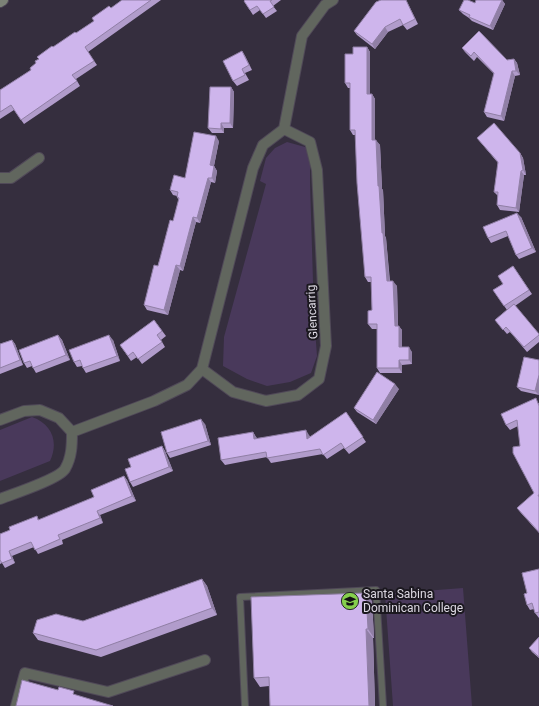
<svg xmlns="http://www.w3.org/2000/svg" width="539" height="706" viewBox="0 0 539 706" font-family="Roboto,sans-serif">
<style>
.green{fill:#49395b}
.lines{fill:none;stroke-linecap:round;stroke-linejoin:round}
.lane-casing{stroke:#504958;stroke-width:8}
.street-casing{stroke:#504958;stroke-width:12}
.secondary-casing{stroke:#504958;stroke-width:12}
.lane{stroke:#61665e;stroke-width:6}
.street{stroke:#61665e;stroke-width:10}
.secondary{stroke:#7b8276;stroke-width:10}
.wall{fill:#b19ccb}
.shaded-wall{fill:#907fa5}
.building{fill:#ceb5ec;stroke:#907fa5}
.labels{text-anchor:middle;stroke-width:4;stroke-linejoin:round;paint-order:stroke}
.street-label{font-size:12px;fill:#ddd9e3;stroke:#1b181f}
.poi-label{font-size:12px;fill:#ddd9e3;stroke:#1b181f;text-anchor:start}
</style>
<rect width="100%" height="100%" fill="#352e3e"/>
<path class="green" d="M 287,142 L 305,147 L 310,156 L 310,182 L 314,315 L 317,356 L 311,373 L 290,382 L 267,386 L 247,379 L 223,366 L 224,337 L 266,184 L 260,181 L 266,158 L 275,148 Z
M 32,417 C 52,424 59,442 50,461 L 0,481 L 0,430 Z
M 463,588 L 472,706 L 393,706 L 385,594 Z"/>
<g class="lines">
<defs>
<path id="lane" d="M 245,706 L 240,597 L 376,590 L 383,706"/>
<path id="street" d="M 0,178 L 11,178 L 39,158
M 202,369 L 233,392 L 266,401 L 298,395 L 319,379 L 326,346 L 317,170 L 310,142 L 284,129
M 0,420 L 24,411 L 40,410 L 59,418 L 72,432 C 72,444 72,457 65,469 C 59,479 13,494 0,499
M 72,432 L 154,401 L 187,385 L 202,369 L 253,168 L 263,145 L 284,129 L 302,36 L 325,5 L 333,0
M 16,706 L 25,673 L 108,692 L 205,660"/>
<path id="secondary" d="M 0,2 L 3,0"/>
</defs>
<use href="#lane" class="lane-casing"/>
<use href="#street" class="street-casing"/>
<use href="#secondary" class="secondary-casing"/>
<use href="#lane" class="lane"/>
<use href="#street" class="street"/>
<use href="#secondary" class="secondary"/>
</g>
<path class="wall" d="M 122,0 L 161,0 L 88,52 L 97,65 L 76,79 L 80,86 L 24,124 L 14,110 L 0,119 L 0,90 L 31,70 L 36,63 L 53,47 L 76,33 L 94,21 Z
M 245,0 L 281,0 L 273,6 L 277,11 L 266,18 L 260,10 L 253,15 L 244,1 Z
M 406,0 L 418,24 L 407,30 L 403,25 L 388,32 L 375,49 L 357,35 L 354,31 Z
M 502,0 L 505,4 L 493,30 L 472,21 L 469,18 L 463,14 L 459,10 L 475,3 Z
M 367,47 L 370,52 L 370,94 L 372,94 L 375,99 L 375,140 L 380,145 L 382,189 L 383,190 L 385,236 L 386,238 L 390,281 L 397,286 L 398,326 L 402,330 L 402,347 L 412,352 L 412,364 L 402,365 L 402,373 L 380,373 L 377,368 L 377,329 L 372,329 L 368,324 L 372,310 L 371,282 L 368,282 L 365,277 L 355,135 L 353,135 L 350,130 L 350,88 L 348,88 L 345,83 L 353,54 Z
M 462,48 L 507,60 L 514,59 L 517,63 L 520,75 L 515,76 L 504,121 L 487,117 L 484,112 L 494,74 L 477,57 L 474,61 L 465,52 Z
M 242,51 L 245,56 L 252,70 L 245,73 L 249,80 L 237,86 L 233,81 Z
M 231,87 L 234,92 L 233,128 L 224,128 L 224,133 L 212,133 L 208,128 Z
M 477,138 L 520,153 L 523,158 L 526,175 L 524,175 L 519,212 L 500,210 L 497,205 L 498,196 L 494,192 L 498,163 Z
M 219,141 L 214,166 L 217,171 L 215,183 L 211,182 L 200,223 L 196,222 L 183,271 L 180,270 L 168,315 L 147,310 L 144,305 L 173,221 L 179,201 L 177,197 L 177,196 L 173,195 L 170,190 L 185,178 Z
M 521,217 L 536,252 L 519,259 L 516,255 L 508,236 L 491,243 L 488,238 Z
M 513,266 L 532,294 L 515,306 L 539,334 L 539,342 L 527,352 L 510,332 L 507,334 L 495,320 L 507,310 L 493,290 L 503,284 Z
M 154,320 L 166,336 L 161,340 L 165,347 L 142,364 L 137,357 L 131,361 L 120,345 Z
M 58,335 L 62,340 L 70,360 L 36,373 L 32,366 L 27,368 L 24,363 Z
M 12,340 L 15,344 L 23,365 L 0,374 L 0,344 Z
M 113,340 L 120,361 L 86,373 L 83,368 L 82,366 L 77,367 L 74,362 Z
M 524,357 L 539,395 L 521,391 L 517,387 Z
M 399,389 L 376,424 L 357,412 L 354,408 Z
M 539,403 L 539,533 L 521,513 L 517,508 L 534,493 L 518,426 L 510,430 L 506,425 Z
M 346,412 L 366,442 L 349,454 L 344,448 L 327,459 L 323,454 L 271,463 L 267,457 L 225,465 L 221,460 L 253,432 L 256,437 L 257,438 L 309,435 L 310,437 Z
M 205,424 L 211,445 L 170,458 L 167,453 Z
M 162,446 L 165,451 L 173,471 L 133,487 L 130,482 L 131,467 Z
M 124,476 L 127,480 L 136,501 L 100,515 L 103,523 L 62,540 L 63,544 L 38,554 L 34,547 L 12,556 L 15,563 L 5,568 L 2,563 L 0,564 L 0,534 L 10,530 L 37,516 L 39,520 L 94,497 Z
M 539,569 L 539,618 L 535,613 L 534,609 L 530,610 L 527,605 L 527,593 Z
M 202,579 L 207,586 L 217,615 L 101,657 L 38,640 L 33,633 L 83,621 Z
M 372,601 L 374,638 L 373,638 L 375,706 L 270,706 L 269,686 L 260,687 L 254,678 Z
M 539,637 L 539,658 L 532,652 L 529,648 Z"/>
<path class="shaded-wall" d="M 502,0 L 505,4 L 493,30 L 490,26 Z
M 385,27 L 388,32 L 375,49 L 372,44 Z
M 367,47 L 370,52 L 370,99 L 367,94 Z
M 242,51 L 245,56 L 252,70 L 249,65 Z
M 514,59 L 517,63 L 520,75 L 516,71 Z
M 512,71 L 515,76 L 504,121 L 501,116 Z
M 231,87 L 234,92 L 233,128 L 230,123 Z
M 372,94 L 375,99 L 375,145 L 372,140 Z
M 221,123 L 224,128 L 224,133 L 221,129 Z
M 216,136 L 219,141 L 213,170 L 210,165 Z
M 376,140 L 380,145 L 382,189 L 383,190 L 385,236 L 386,238 L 390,286 L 387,281 L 382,233 L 378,186 Z
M 520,153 L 523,158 L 526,175 L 523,170 Z
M 214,166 L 217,171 L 215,183 L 212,178 Z
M 521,171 L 524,175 L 519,212 L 516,208 Z
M 208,178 L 211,182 L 200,223 L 197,218 Z
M 517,213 L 521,217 L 536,252 L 532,248 Z
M 193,217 L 196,222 L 183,271 L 180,266 Z
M 176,265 L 180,270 L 168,315 L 164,310 Z
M 393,281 L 397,286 L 398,330 L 395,326 Z
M 399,326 L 402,330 L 402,352 L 399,347 Z
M 58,335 L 62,340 L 70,360 L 66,355 Z
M 109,335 L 113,340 L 120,361 L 117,356 Z
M 12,340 L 15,344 L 23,365 L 20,360 Z
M 409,347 L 412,352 L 412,364 L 409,360 Z
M 399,360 L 402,365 L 402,373 L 399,368 Z
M 539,375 L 539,395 L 535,391 Z
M 395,384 L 399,389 L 376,424 L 373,420 Z
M 201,419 L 205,424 L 211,445 L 208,441 Z
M 306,430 L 309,435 L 311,444 L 307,439 Z
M 253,432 L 256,437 L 258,444 L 254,439 Z
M 162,446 L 165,451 L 173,471 L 169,467 Z
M 124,476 L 127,480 L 136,501 L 132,496 Z
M 97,511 L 100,515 L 103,523 L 100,518 Z
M 9,551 L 12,556 L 15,563 L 12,559 Z
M 202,579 L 207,586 L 217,615 L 212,608 Z
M 366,593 L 372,601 L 374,638 L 368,629 Z
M 366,629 L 373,638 L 375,706 L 369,706 Z"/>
<path class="building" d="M 122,0 L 151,0 L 85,47 L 94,61 L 72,75 L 77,81 L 21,120 L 11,105 L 0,112 L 0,90 L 31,70 L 30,68 L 36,63 L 35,61 L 39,59 L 37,57 L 52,46 L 53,47 L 75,32 L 76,33 L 94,21 L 92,18 L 109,6 L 111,8 Z
M 245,0 L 272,0 L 270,1 L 274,7 L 263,14 L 257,6 L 250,10 L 244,1 Z
M 381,0 L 406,0 L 415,19 L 403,25 L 400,19 L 385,27 L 372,44 L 354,31 L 376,2 Z
M 464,0 L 468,0 L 475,3 L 476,0 L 502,0 L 490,26 L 469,17 L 470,15 L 459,10 Z
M 479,31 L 507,60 L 514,59 L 516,71 L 512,71 L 501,116 L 484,112 L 494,73 L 474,52 L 471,56 L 462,48 Z
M 353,47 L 367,47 L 367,94 L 372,94 L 372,140 L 376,140 L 378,186 L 379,186 L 382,233 L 383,233 L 387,281 L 393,281 L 395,326 L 399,326 L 399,347 L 409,347 L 409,360 L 399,360 L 399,368 L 377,368 L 377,324 L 368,324 L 368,311 L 372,310 L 371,277 L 365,277 L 357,183 L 355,130 L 350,130 L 350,83 L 345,83 L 345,54 L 353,54 Z
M 242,51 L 249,65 L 242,69 L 245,75 L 233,81 L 223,61 Z
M 210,87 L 231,87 L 230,123 L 221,123 L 221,129 L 208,128 Z
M 494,123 L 520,153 L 523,170 L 521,171 L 516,208 L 497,205 L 498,192 L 494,192 L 498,162 L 477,138 Z
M 194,132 L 216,136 L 210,165 L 214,166 L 212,178 L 208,178 L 197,218 L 193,217 L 180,266 L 176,265 L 164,310 L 144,305 L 154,265 L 158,266 L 170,220 L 173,221 L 179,198 L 177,197 L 178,192 L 170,190 L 174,175 L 185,178 Z
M 517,213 L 532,248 L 516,255 L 506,231 L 488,238 L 483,227 Z
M 513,266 L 529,290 L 504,306 L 493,290 L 503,284 L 498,276 Z
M 514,304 L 539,334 L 539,335 L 524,347 L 506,327 L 503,330 L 495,320 Z
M 154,320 L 162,331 L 157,335 L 162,342 L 138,359 L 133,352 L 128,356 L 120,345 Z
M 58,335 L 66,355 L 33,368 L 30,361 L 24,363 L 19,350 Z
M 109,335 L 117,356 L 83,368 L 80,360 L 74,362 L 69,350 Z
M 12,340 L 20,360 L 0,368 L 0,344 Z
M 524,357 L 539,360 L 539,375 L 535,391 L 517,387 Z
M 377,372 L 395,384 L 373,420 L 354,408 Z
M 536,398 L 539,406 L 539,495 L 538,495 L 539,497 L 539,532 L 517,508 L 534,493 L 513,453 L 513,447 L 520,446 L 517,420 L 506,425 L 501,414 Z
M 346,412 L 363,437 L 345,449 L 341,443 L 323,455 L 320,449 L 267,458 L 266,452 L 221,460 L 218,438 L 253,432 L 254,439 L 306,430 L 307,439 Z
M 201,419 L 208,441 L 167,453 L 161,432 Z
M 162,446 L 169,467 L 130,482 L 125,469 L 131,467 L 128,459 Z
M 124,476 L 132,496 L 97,511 L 100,518 L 58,535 L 60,539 L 35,550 L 31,542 L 9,551 L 12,559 L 2,563 L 0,560 L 0,534 L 10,530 L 9,527 L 37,516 L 38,520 L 94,497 L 91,490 Z
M 539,569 L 539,612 L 535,613 L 532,603 L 527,605 L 524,594 L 527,593 L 522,573 Z
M 202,579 L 212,608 L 96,650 L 33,633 L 37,620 L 56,614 L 83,621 Z
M 366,593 L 368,629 L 366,629 L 369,706 L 270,706 L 269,677 L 254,678 L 251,597 Z
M 539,637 L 539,657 L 529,648 Z
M 22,680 L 58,690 L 59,687 L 74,691 L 73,694 L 113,706 L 16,706 Z"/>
<defs>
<symbol id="school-disc" viewBox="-11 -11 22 22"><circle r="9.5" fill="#85cf4c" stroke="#1b181f"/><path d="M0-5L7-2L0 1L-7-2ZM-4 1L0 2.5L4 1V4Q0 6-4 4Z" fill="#111"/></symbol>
</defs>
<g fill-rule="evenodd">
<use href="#school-disc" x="340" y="591" width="20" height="20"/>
</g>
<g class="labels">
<g class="street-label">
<text transform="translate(312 312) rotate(-93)" y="4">Glencarrig</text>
</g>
<g class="poi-label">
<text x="363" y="598">Santa Sabina<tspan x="363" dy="14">Dominican College</tspan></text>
</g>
</g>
</svg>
